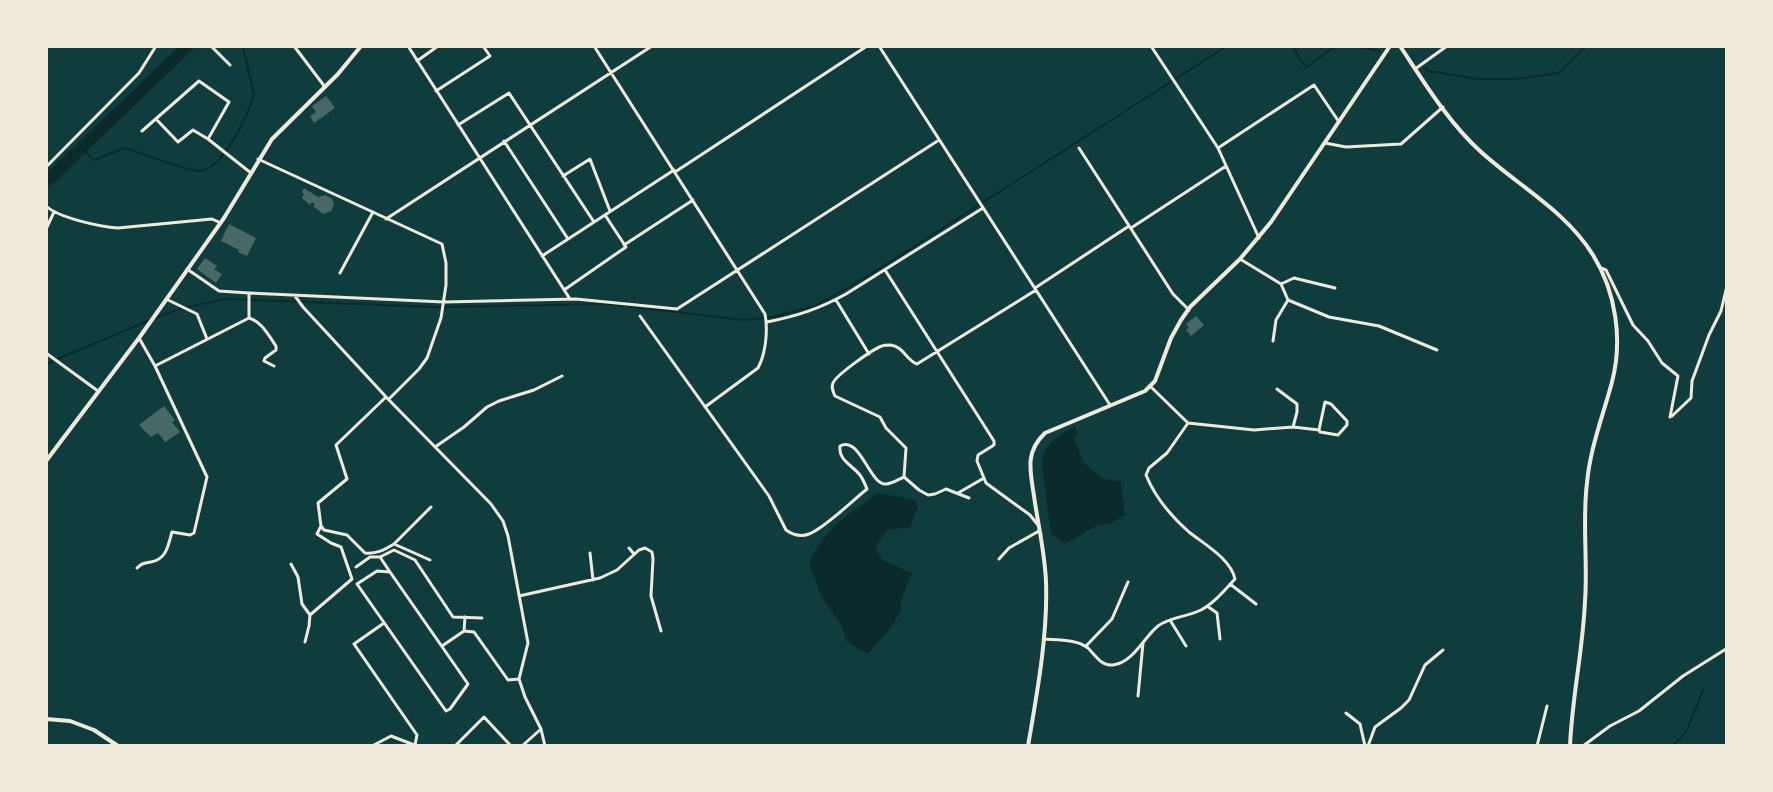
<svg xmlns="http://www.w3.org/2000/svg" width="1773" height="792" viewBox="0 0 1773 792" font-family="'Fira Sans Condensed',sans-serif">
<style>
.water{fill:#0a2a2b}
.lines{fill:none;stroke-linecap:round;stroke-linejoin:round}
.stream{stroke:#0a2a2b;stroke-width:2}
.river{stroke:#0a2a2b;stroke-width:12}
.building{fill:#486865}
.minor{stroke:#f1e9da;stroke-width:3}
.tertiary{stroke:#f1e9da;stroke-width:4}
.secondary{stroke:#f1e9da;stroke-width:4}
</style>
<rect width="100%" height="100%" fill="#0f3d3e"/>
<path class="water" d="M 1075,426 L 1078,435 L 1074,438 L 1084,463 L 1091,469 L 1101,478 L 1121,482 L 1125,515 L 1111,523 L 1096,526 L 1065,544 L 1051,534 L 1042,464 C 1043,444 1059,435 1075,426 Z
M 878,493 L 915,500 L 918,507 L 910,527 L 888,530 L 879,541 L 876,548 L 882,560 L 912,573 L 901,601 L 901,611 L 891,627 L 868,654 L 847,642 L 841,624 L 822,598 L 809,563 C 826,527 846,516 878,493 Z"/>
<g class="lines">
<path class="stream" d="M 1292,46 L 1306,68 L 1331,49 L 1337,46
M 1354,46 L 1379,51
M 1426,67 L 1428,71 L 1478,79 L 1516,79 L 1559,73 L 1586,46
M 81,147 L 94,160 L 125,148 C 142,153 186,171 200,171 C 222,170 249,114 254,95 L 243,46
M 155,318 C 179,308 202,303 228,299 L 434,307 L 609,304 L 744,320 L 772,317 L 815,306 L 868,276 L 1227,46
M 46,364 L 150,320
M 1672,746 L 1680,739 L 1687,730 L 1703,690"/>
<path class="river" d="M 46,182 L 188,46"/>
</g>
<path class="building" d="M 326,96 L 335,108 L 314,123 L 310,116 L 316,112 L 312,106 Z
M 304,188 L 318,197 L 325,195 L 332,199 L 334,204 L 331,211 L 323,214 L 313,206 L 315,204 L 312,202 L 310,205 L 302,198 L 304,194 L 302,192 Z
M 229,224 L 256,238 L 247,256 L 238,252 L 239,250 L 221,241 Z
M 205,258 L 217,266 L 214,269 L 222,274 L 216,283 L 197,269 Z
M 1196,316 L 1204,325 L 1191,336 L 1186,330 L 1189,327 L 1186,324 Z
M 164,406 L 175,420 L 172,422 L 180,432 L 165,442 L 158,433 L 151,437 L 139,425 Z"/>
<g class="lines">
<path class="minor" d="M 211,46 L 230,65
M 294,46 L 325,87
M 408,46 L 570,299
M 594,46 L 765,314 C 768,330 766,353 758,368 L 705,407
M 879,46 L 1110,405
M 1151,46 L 1218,148 L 1259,238
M 417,61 L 438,46
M 1415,69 L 1447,46
M 436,91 L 490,56 L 483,46
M 156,119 L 178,142 L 193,130 L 208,139 L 251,173
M 458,125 L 509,93 L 594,222
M 142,131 L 199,81 L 229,102 L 208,139
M 504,141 L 568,239
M 1325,143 L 1346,147 L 1401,144 L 1443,107
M 1079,148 L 1173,294 L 1189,310
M 1218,148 L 1314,85 L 1339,122
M 258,159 L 442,244 L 446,263 L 446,285 L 441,318 L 427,358 L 419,369 L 389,399
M 46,167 L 139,73 L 156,46
M 675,172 L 867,46
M 563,176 L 590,159 L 610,211
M 46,206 C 59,218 101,227 118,228 L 212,219 L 221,223
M 386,219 L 652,46
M 1131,228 L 1226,166
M 46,229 L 54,212
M 624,245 L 693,200
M 542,256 L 674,170
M 1240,259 L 1281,284 L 1288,300 L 1329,317 L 1379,326 L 1437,350
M 1601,268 L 1606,270 L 1633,325 L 1648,341 L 1662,363 L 1678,376 L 1670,417
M 187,269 L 219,291 L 249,293 L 444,302 L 576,299 L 677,309 L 939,140
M 885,270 L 994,441 L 994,445 L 978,455 L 977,461 L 986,483 L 1030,515 L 1038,525
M 340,273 L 373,212
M 1281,284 L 1294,278 L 1335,288
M 1035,288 L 1129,226
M 564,290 L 626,247 L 605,215
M 295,296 L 303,307 L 388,399 L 491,504 L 503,521 L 508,536 L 528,643 L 519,679 L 525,697 L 541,729 L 545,746
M 166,299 L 197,314 L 207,339
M 836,300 L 869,354
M 640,316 L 769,496 L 786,530 C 793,535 801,537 809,534 C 825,528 853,500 867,489 C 865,484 863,479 860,475 C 852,465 838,460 840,446 C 860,435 870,486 886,484 C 892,484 899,479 904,477
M 249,318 C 261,321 269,336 276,346 L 276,350 L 265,358 L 264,361 L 274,366
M 767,322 C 797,316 819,309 846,294 L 983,208
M 1273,341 L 1276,320 L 1288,300
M 46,353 L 98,391
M 155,366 L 249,318 L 249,293
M 1151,387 L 1188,423 L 1254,430 L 1293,427 L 1319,430 L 1320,432 L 1338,435 L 1347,425 L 1347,421 L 1331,404 L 1325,402 L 1319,430
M 1277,389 L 1297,404 L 1297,412 L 1293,427
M 386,397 L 336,445 L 347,479 L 318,503 L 321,526 L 324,530 L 347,535 L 365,553 C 377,554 384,550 394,544 L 430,560
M 1672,416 L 1691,398 L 1692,381 L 1709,335 L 1721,311 L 1726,290
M 435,447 L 464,427 L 487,407 L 499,401 L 534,390 L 562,376
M 958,493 L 984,478
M 969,498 L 946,489 L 935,494 L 928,495 L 919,490 L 904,477 L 906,448 L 886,428 L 880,417 L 835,396 C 833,391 831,388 833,383 C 836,375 873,349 882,346 C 884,345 888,345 891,345 C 904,347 906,360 917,364 L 1036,290
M 394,544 L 431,507
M 629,548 L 634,554
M 590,553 L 593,580
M 380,557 L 390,572
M 999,559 L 1009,548 L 1039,531
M 291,564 L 298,577 L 302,604 L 310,615 L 309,626 L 305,642
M 356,567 L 370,557 L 380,557 L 394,550 L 415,560 L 453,617 L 482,618
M 137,568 C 142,563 145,563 151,562 C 167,559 168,545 172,532 L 190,535 L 194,533 L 207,477 L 155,366 L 139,338
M 377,571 L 390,572 L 468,684 L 450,709 L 446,711 L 357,584 Z
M 1230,584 L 1256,604
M 519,596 L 600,578 L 617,570 L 639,550 L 645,548 L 652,552 L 653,559 L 651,596 L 661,631
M 1207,606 L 1217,613 L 1220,639
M 310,615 L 352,579 L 341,547 L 331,543 L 317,534 L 321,526
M 1170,620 L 1186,646
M 384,623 L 354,644 L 417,735 L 415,745
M 464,631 L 465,617
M 1044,639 C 1057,640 1077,639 1088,648 C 1096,656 1101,666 1113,665 C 1133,663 1144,637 1158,626 C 1170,617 1187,617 1201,610 C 1214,603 1225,590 1235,579 C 1231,559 1204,544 1189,532 C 1172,517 1155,497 1146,475 L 1149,468 L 1167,453 L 1188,423
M 442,646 L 464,631 L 474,632 L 508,680 L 519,679
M 1086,646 L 1112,619 L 1128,582
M 1138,696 L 1143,643
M 1346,713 L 1360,724 L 1365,746
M 372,746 L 391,736 L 417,746
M 455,746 L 484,717 L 511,746
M 522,746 L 541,729
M 1368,746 L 1375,727 L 1401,708 L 1409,700 L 1425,665 L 1443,650
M 1537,746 L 1547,706
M 1583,746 L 1610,726 L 1639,711 L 1683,676 L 1726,649"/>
<path class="tertiary" d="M 1400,46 C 1424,82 1448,122 1480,151 C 1517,185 1566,211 1593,255 C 1616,292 1623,340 1612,382 C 1603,416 1590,448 1587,483 C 1582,522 1588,562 1585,601 C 1583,650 1572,697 1570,746
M 46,461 L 139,338 L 224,218 L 272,139 L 338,74 L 361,46
M 46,719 L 70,721 L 94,730 L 118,746"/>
<path class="secondary" d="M 1028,746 C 1037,694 1048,634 1046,582 C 1045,553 1038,525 1034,496 C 1030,470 1025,452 1045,433 L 1145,391 L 1155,381 L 1171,338 L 1181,320 L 1190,307 L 1240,259 L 1271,222 L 1390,46"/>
</g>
<rect width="1773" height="792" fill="none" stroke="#f1e9da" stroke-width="96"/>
</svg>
